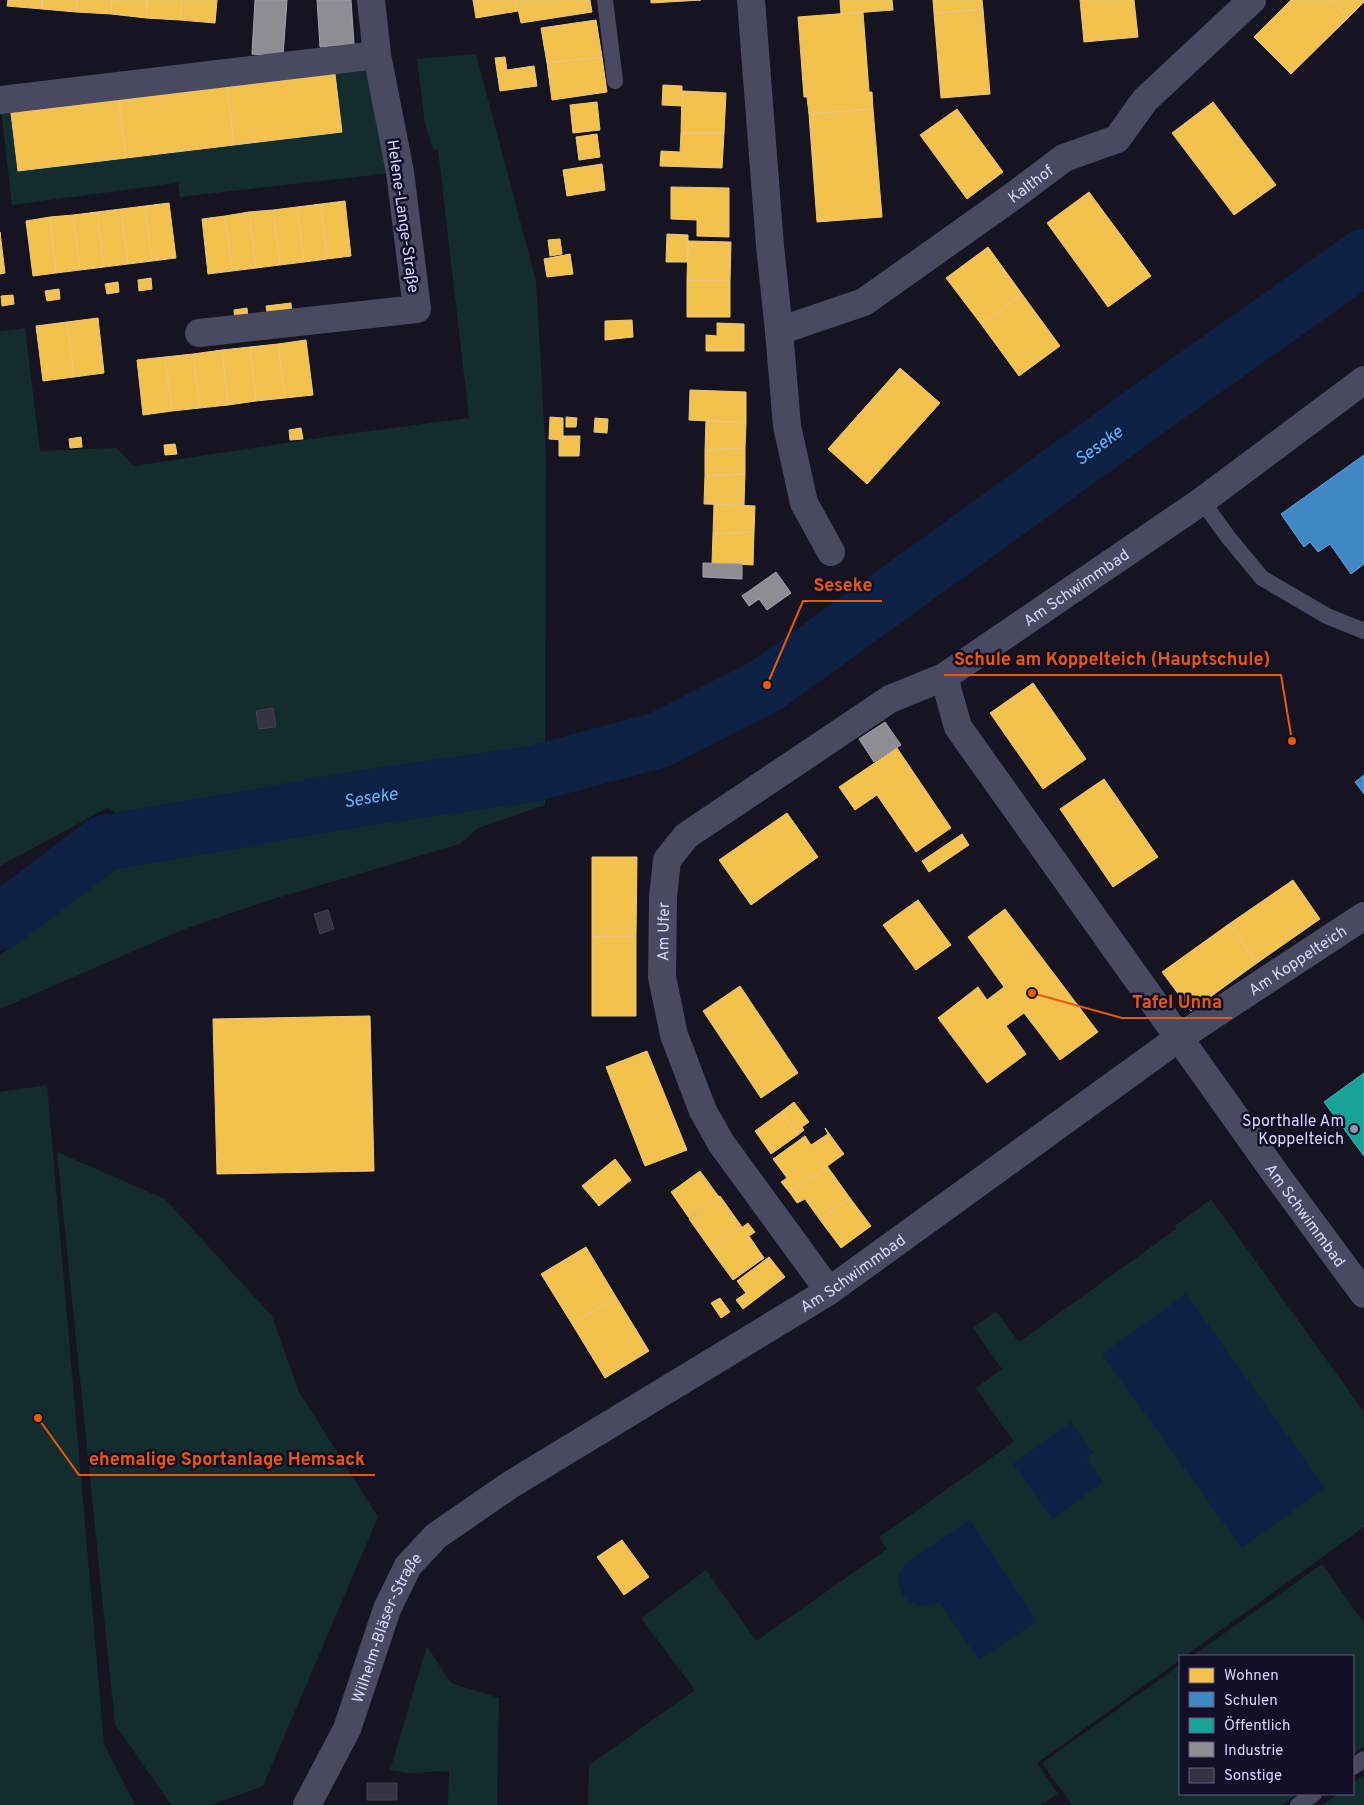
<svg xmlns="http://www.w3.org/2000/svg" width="1364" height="1805" viewBox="0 0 1364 1805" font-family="Overpass,sans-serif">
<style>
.green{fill:#132c2d}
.water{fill:#0d2144}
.homes{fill:#f2c14e;stroke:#eac783}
.schools{fill:#3f88c5;stroke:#6d9fd6}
.public{fill:#17a398;stroke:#51b2b7}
.industry{fill:#8d8d92;stroke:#a4a2b3}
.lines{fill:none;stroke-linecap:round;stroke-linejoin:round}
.river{stroke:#0d2144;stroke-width:56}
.building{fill:#343243;stroke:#433f54}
.lane{stroke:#4a4962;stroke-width:16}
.street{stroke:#4a4962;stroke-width:28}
.poi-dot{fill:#9591b1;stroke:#130f26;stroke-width:2}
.labels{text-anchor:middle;stroke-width:5;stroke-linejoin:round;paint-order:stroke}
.street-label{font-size:16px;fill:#d9d4ff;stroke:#130f26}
.poi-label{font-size:16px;fill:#d9d4ff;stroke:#130f26;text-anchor:end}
.water-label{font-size:18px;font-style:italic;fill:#62b6ff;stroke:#130f26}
.leader{fill:none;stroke:#e8590c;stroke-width:2}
.callout-dot{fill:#e8590c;stroke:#130f26;stroke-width:2}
.callout-label{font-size:18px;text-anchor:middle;font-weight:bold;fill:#e8590c;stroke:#130f26;stroke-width:5;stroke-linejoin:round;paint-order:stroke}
</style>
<rect width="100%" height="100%" fill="#161421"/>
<path class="green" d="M 476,54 L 536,281 L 546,457 L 545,805 L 478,828 L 460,844 L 267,901 L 182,930 L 0,1009 L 0,955 L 127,861 L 179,851 L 107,808 L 0,866 L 0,331 L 25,328 L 40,451 L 117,448 L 134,466 L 339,435 L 469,418 L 438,150 L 433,149 L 425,124 L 417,59 Z
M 377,55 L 400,172 L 180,197 L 178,183 L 12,205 L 0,100 Z
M 47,1085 L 104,1744 L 135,1805 L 0,1805 L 0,1092 Z
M 57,1152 L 165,1199 L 272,1316 L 299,1392 L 378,1517 L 263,1786 L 211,1805 L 171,1805 L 115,1724 Z
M 1211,1199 L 1364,1412 L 1364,1527 L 1185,1656 L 1180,1656 L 1180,1660 L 1037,1763 L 1058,1794 L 1040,1805 L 588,1805 L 589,1765 L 695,1690 L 641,1618 L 706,1570 L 756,1641 L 887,1549 L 879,1537 L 1014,1442 L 976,1388 L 1002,1369 L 973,1328 L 996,1311 L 1019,1342 L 1176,1229 L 1175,1226 Z
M 1322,1564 L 1364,1623 L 1364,1746 L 1353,1754 L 1353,1656 L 1192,1656 Z
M 427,1646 L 451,1683 L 499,1698 L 497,1805 L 448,1805 L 449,1771 L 408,1773 L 390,1770 Z
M 1180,1665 L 1180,1794 L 1298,1794 L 1282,1805 L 1072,1805 L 1042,1763 Z
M 1364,1775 L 1364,1805 L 1323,1805 L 1338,1794 L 1353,1794 L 1353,1783 Z"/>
<path class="water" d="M 1186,1294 L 1325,1488 L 1242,1548 L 1102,1354 Z
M 1071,1422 L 1093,1453 L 1086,1458 L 1103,1482 L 1053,1519 L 1013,1464 Z
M 970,1520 L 1037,1621 L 979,1660 L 939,1602 C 911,1616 884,1585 908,1561 Z"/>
<path class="homes" d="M 8,0 L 42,0 L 42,9 L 7,6 Z
M 42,0 L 77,0 L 76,12 L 42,9 Z
M 77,0 L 112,0 L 111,14 L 76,12 Z
M 112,0 L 147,0 L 146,18 L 111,14 Z
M 147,0 L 182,0 L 180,20 L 146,18 Z
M 182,0 L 217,0 L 215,23 L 180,20 Z
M 473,0 L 516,0 L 518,11 L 476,18 Z
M 516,0 L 590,0 L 592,12 L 521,23 Z
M 651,0 L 701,0 L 651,3 Z
M 840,0 L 892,0 L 893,10 L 841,14 Z
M 933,0 L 982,0 L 983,9 L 934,13 Z
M 1080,0 L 1134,0 L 1138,37 L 1084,42 Z
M 1291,0 L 1331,0 L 1348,18 L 1291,74 L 1254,37 Z
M 1331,0 L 1364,0 L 1364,2 L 1348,18 Z
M 983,9 L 990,94 L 941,98 L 934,13 Z
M 863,12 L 869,92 L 872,92 L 873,109 L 809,114 L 807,97 L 804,97 L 798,17 Z
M 596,20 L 602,57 L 547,63 L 541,28 Z
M 505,57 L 507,70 L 534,66 L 537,86 L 500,91 L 495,58 Z
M 602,57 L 607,92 L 552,100 L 547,63 Z
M 335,74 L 342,132 L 234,145 L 227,87 Z
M 663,85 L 682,86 L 682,106 L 662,105 Z
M 227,87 L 234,145 L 126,158 L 119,100 Z
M 682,91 L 726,93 L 724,133 L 681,133 Z
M 119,100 L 126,158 L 18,171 L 11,113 Z
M 597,102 L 600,130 L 573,133 L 570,105 Z
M 1213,102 L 1276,185 L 1234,215 L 1172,133 Z
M 873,109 L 882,217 L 817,222 L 809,114 Z
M 957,109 L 1003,172 L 967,199 L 920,135 Z
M 681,133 L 724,133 L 722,168 L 660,166 L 661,151 L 680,152 Z
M 597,134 L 600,157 L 579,160 L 576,137 Z
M 602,164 L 605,190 L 567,196 L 563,170 Z
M 671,187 L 729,188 L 729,237 L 697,236 L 697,220 L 671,219 Z
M 1089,192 L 1151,276 L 1108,307 L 1047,223 Z
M 345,201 L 351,256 L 327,259 L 321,204 Z
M 169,203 L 176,258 L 152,261 L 145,206 Z
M 321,204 L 327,259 L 304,262 L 297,207 Z
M 145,206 L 152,261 L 128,264 L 121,209 Z
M 297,207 L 304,262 L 280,265 L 273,210 Z
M 121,209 L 128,264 L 104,267 L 97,212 Z
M 273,210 L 280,265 L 256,268 L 249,212 Z
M 97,212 L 104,267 L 80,270 L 73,215 Z
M 249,212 L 256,268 L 232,271 L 225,216 Z
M 73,215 L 80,270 L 56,273 L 50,217 Z
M 225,216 L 232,271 L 208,274 L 202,219 Z
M 50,217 L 56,273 L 33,276 L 26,221 Z
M 0,232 L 5,273 L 0,274 Z
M 667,234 L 688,235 L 688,262 L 666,262 Z
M 560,239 L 562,254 L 550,256 L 548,240 Z
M 688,241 L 731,242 L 730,281 L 687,280 Z
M 988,247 L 1022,294 L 981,324 L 946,278 Z
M 570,254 L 573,274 L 547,277 L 544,259 Z
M 151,278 L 152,289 L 139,291 L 138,280 Z
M 687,280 L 730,281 L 730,317 L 687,317 Z
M 118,282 L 119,292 L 107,294 L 105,284 Z
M 59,289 L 60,299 L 47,301 L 45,291 Z
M 1022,294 L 1060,346 L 1019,376 L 981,324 Z
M 13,295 L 14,304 L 2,306 L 1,296 Z
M 291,303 L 292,315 L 268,318 L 266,306 Z
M 247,308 L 248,319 L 235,322 L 234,310 Z
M 98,318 L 104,373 L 74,377 L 67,322 Z
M 632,320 L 633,337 L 605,340 L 605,321 Z
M 67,322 L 74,377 L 43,381 L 36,326 Z
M 717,323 L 744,324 L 744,351 L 706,351 L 706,335 L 717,336 Z
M 306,340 L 313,395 L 285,398 L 278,344 Z
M 278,344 L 285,398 L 256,401 L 250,347 Z
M 250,347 L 256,401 L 228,405 L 222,350 Z
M 222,350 L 228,405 L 200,408 L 193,354 Z
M 193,354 L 200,408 L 172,411 L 165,357 Z
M 165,357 L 172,411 L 143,415 L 137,360 Z
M 900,368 L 940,403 L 867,484 L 828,449 Z
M 690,390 L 746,392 L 746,423 L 689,420 Z
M 550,417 L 563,418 L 563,440 L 549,439 Z
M 566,417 L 577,418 L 576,427 L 566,427 Z
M 595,418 L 608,419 L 607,433 L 594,432 Z
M 706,420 L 746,423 L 745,448 L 705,450 Z
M 301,428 L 303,439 L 290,440 L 289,430 Z
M 563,436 L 580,436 L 579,456 L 559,456 L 559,440 L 563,440 Z
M 81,437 L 82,447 L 70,448 L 69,439 Z
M 175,444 L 177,454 L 165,455 L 164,445 Z
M 745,448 L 745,474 L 705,476 L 705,450 Z
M 745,474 L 744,505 L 704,504 L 705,476 Z
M 714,504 L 755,506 L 754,532 L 713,534 Z
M 754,532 L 753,565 L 712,563 L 713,534 Z
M 1033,683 L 1086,759 L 1043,789 L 990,713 Z
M 897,748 L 951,828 L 916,852 L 877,795 L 855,810 L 839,787 Z
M 1104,779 L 1158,857 L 1113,887 L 1060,809 Z
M 787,813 L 818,857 L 751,905 L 719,860 Z
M 962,834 L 969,845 L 929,872 L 922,861 Z
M 592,857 L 637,857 L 636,936 L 592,937 Z
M 1293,880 L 1320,919 L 1257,963 L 1229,924 Z
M 918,900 L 951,945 L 916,970 L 883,925 Z
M 1005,909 L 1098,1032 L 1060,1060 L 1024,1013 L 1006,1026 L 1026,1054 L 987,1083 L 938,1018 L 978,987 L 987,1000 L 1004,987 L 968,937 Z
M 1229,924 L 1257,963 L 1191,1011 L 1162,972 Z
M 636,936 L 636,1016 L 592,1016 L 592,937 Z
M 740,986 L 798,1073 L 761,1098 L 703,1011 Z
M 370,1016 L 374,1171 L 217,1174 L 213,1019 Z
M 647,1051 L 687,1150 L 645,1166 L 606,1067 Z
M 794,1102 L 809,1122 L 802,1127 L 804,1130 L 798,1135 L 781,1112 Z
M 781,1112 L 798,1135 L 771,1154 L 755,1131 Z
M 825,1128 L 844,1154 L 790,1193 L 781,1182 L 787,1178 L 773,1159 L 805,1136 L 811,1145 L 828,1134 Z
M 615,1159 L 631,1180 L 599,1206 L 582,1186 Z
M 827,1166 L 850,1198 L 820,1220 L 805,1199 L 797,1203 L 790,1193 Z
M 700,1171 L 719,1197 L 689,1218 L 671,1192 Z
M 720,1196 L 742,1227 L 711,1250 L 689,1219 Z
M 850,1198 L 871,1226 L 841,1248 L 820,1220 Z
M 748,1223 L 755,1232 L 749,1236 L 764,1258 L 733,1280 L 711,1250 Z
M 586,1247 L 616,1297 L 572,1324 L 541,1274 Z
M 769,1257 L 785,1277 L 743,1309 L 736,1300 L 746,1293 L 737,1281 Z
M 616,1297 L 649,1351 L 605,1378 L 572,1324 Z
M 720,1298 L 730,1312 L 721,1318 L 711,1303 Z
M 622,1540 L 649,1577 L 624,1595 L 597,1557 Z"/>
<path class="schools" d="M 1364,455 L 1364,564 L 1351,574 L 1330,544 L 1318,552 L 1310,542 L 1304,547 L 1281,514 Z
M 1364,775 L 1364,794 L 1355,782 Z"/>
<path class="public" d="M 1364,1073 L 1364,1156 L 1324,1102 Z"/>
<path class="industry" d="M 255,0 L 287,0 L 283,56 L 252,54 Z
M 317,0 L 351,0 L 354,44 L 320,47 Z
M 703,563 L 742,564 L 742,579 L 703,577 Z
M 776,572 L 791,593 L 767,610 L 759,599 L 749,606 L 742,596 Z
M 885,722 L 901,745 L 874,762 L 859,739 Z"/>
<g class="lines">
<path class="river" id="s1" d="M 0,922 L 104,843 L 371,797 L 532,774 L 659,740 L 767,685 L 1167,396 L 1364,257"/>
</g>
<path class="building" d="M 273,708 L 276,727 L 259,729 L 256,711 Z
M 328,910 L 334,929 L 320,934 L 314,914 Z
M 367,1783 L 397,1783 L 397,1800 L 367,1800 Z"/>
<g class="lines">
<path class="lane" d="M 605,0 L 615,81
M 1202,501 L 1228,537 L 1262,578 L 1327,616 L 1364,631
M 1353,1767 L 1364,1759
M 1298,1805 L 1314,1794"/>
<g class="street">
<path d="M 751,0 L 770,246 L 779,331 L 787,426 L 804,503 L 831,552"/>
<path d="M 0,100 L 377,55"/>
<path id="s2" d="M 779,331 L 864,302 L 1012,197 L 1064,158 L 1117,139 L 1145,100 L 1252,0"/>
<path d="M 199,333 L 417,309 L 400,172 L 377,55 L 371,0"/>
<path id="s3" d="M 944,677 L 958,727 L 1275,1173 L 1364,1294"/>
<path id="s4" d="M 829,1291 L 721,1143 L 703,1111 L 674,1035 L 662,977 L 663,897 L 667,860 L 686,836 L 890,699 L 944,677 L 1202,501 L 1364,380"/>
<path id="s5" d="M 307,1805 L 347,1729 L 387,1609 L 408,1566 L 436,1536 L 510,1485 L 829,1291 L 1180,1037 L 1364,916"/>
</g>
</g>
<circle class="poi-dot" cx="1354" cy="1129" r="5"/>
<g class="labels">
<g class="street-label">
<text dy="6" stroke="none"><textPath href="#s2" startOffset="294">Kalthof</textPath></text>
<text transform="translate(404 216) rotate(82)" y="6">Helene-Lange-Straße</text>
<text dy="6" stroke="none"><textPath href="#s4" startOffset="972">Am Schwimmbad</textPath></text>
<text dy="6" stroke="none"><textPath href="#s4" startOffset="406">Am Ufer</textPath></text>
<text dy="6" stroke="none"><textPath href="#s5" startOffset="1338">Am Koppelteich</textPath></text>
<text dy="6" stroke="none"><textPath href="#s3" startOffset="651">Am Schwimmbad</textPath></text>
<text dy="6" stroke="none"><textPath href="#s5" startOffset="794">Am Schwimmbad</textPath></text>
<text dy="6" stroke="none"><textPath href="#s5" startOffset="195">Wilhelm-Bläser-Straße</textPath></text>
</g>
<g class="poi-label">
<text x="1344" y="1126">Sporthalle Am<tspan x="1344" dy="18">Koppelteich</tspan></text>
</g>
<g class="water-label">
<text dy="6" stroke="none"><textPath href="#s1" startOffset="1226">Seseke</textPath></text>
<text dy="6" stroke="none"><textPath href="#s1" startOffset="401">Seseke</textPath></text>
</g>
</g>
<path class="leader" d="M767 685L803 601H882M1292 741L1281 675H944M1032 993L1122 1018H1232M38 1418L79 1475H375"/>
<g class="callout-dot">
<circle cx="767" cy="685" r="5"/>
<circle cx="1292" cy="741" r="5"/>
<circle cx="1032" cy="993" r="5"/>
<circle cx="38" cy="1418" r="5"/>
</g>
<g class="callout-label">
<text x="843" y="591">Seseke</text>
<text x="1112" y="665">Schule am Koppelteich (Hauptschule)</text>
<text x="1177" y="1008">Tafel Unna</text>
<text x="227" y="1465">ehemalige Sportanlage Hemsack</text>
</g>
<rect x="1179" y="1655" width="175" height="140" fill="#130f26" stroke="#625e7d"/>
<rect x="1189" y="1668" width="25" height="15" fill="#f2c14e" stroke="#625e7d"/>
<text x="1224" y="1680" font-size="15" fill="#d9d4ff">Wohnen</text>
<rect x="1189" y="1692" width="25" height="15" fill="#3f88c5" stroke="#625e7d"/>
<text x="1224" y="1705" font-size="15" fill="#d9d4ff">Schulen</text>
<rect x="1189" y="1718" width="25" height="15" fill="#17a398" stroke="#625e7d"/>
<text x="1224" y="1730" font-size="15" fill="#d9d4ff">Öffentlich</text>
<rect x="1189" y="1742" width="25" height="15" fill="#8d8d92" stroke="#625e7d"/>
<text x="1224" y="1755" font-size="15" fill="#d9d4ff">Industrie</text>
<rect x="1189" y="1768" width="25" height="15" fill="#343243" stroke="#625e7d"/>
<text x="1224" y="1780" font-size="15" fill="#d9d4ff">Sonstige</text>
</svg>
